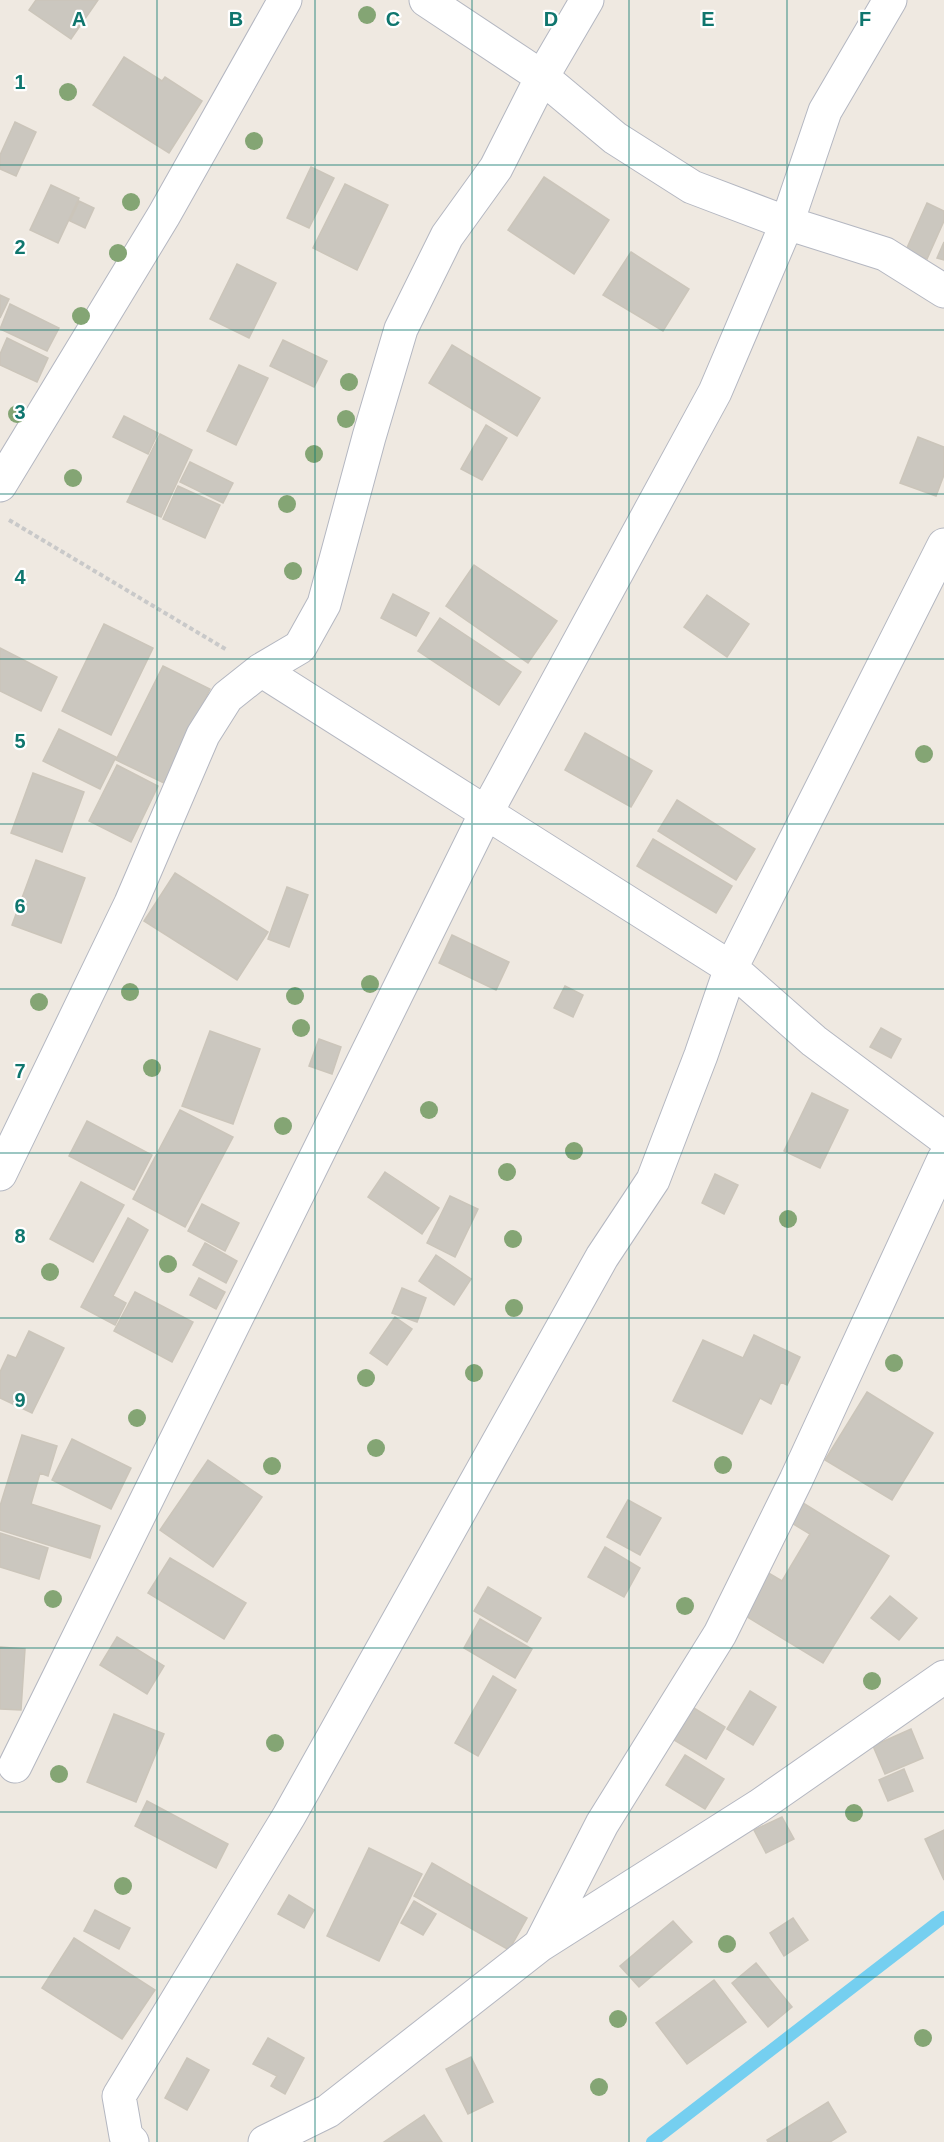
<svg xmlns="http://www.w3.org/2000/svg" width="944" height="2142" viewBox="0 0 944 2142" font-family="Arial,sans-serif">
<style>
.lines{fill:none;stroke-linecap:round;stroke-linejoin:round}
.stream{stroke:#75cff0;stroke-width:12}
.building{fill:#cbc7bf;stroke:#cbc5ba;stroke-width:1.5}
.street-casing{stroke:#b4b7c1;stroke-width:35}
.path{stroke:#c9c9c9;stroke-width:4;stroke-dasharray:4.5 3;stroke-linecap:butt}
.street{stroke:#fff;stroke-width:33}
.tree{fill:#84a574}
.grid{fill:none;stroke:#0f766e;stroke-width:1.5;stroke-opacity:0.55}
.grid-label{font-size:20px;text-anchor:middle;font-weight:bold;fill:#0f766e;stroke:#fff;stroke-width:4.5;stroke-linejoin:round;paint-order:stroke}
</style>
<rect width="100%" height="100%" fill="#efe9e1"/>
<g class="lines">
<path class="stream" d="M 652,2142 L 944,1917"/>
</g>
<path class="building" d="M 36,0 L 98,0 L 71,39 L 29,10 Z
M 124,57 L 162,81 L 165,77 L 202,101 L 169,153 L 93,105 Z
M 15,122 L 36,132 L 16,176 L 0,169 L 0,155 Z
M 311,167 L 334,178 L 309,228 L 287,218 Z
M 544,177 L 609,220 L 574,274 L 508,230 Z
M 345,184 L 388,205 L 357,270 L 313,248 Z
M 51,185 L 79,198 L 58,243 L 30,230 Z
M 79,201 L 94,208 L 85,228 L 70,221 Z
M 927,203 L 944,211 L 944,221 L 927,259 L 906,250 Z
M 944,242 L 944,260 L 937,258 Z
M 631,252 L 689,289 L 663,331 L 603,295 Z
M 237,264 L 276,283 L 249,338 L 210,319 Z
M 0,295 L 9,299 L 0,318 Z
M 10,304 L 59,328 L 47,351 L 0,329 Z
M 7,338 L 48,358 L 37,382 L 0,365 L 0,354 Z
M 283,340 L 327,361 L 314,387 L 270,366 Z
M 452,345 L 540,398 L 517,436 L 429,383 Z
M 239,365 L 268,378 L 236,445 L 207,431 Z
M 124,416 L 158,433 L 148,454 L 113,437 Z
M 486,425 L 507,438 L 482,480 L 461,469 Z
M 160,434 L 192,450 L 161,517 L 127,502 Z
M 918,437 L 944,447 L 944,475 L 936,496 L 900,483 Z
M 190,462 L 233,483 L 223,503 L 180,482 Z
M 178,486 L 220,505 L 205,538 L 163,519 Z
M 474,565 L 557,621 L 528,663 L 446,606 Z
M 393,594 L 429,613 L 416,636 L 381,618 Z
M 707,595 L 749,624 L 727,657 L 684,627 Z
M 440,618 L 521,672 L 499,705 L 418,651 Z
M 104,624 L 153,648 L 111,735 L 62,711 Z
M 0,648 L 57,677 L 41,711 L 0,691 Z
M 163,666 L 210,689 L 164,783 L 116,760 Z
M 59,729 L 116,757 L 100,789 L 43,761 Z
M 585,733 L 652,771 L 631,807 L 565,770 Z
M 117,765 L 158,786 L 131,842 L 89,821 Z
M 33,773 L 84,792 L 62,852 L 11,833 Z
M 677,800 L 755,849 L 736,880 L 658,831 Z
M 653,839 L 732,886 L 716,913 L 637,866 Z
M 36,860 L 85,878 L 61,943 L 12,925 Z
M 175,873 L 268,932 L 237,980 L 144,921 Z
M 287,887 L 308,895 L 289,947 L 268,939 Z
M 452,935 L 509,962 L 496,990 L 439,963 Z
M 565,986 L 583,995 L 573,1017 L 554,1008 Z
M 881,1028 L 901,1039 L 891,1058 L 870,1047 Z
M 210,1031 L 260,1049 L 233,1124 L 182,1106 Z
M 319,1039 L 341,1047 L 332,1074 L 309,1066 Z
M 812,1093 L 848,1110 L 820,1168 L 784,1151 Z
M 180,1110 L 233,1137 L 185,1227 L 133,1199 Z
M 87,1121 L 152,1155 L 134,1190 L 69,1156 Z
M 385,1172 L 439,1208 L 422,1234 L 368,1197 Z
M 715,1174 L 738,1185 L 724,1214 L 702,1203 Z
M 81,1182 L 124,1205 L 93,1262 L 50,1239 Z
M 450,1196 L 478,1209 L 455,1257 L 427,1243 Z
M 202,1204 L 239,1223 L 225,1251 L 188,1231 Z
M 128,1218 L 148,1230 L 113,1296 L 126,1303 L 115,1325 L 81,1307 Z
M 205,1243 L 237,1261 L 226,1283 L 193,1265 Z
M 436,1255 L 471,1279 L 454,1305 L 419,1281 Z
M 199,1278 L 225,1292 L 216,1309 L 190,1295 Z
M 402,1288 L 426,1298 L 417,1322 L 392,1313 Z
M 135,1292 L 193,1322 L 172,1362 L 114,1331 Z
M 395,1317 L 412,1329 L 387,1365 L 370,1353 Z
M 29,1331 L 64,1348 L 32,1413 L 0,1398 L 0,1372 L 8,1355 L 16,1358 Z
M 754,1335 L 800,1357 L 787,1385 L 781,1382 L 771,1404 L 760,1398 L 742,1434 L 673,1401 L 703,1340 L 743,1358 Z
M 867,1392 L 933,1433 L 892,1500 L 825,1460 Z
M 22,1435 L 57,1446 L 48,1476 L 40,1473 L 31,1504 L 100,1526 L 90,1558 L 0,1530 L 0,1506 Z
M 72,1439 L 131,1468 L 111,1509 L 52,1480 Z
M 208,1460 L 262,1497 L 213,1567 L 160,1530 Z
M 628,1500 L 661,1518 L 640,1555 L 607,1537 Z
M 803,1503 L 889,1556 L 823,1663 L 736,1610 L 762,1569 L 782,1581 L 810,1534 L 790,1522 Z
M 0,1533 L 48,1548 L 39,1579 L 0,1567 Z
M 605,1547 L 640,1568 L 624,1597 L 588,1577 Z
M 170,1558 L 246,1603 L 224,1639 L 148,1593 Z
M 488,1587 L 541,1618 L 527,1642 L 474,1611 Z
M 890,1596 L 917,1618 L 899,1640 L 871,1618 Z
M 480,1619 L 532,1649 L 515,1678 L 464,1648 Z
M 117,1637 L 164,1666 L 147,1694 L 100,1665 Z
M 0,1647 L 25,1649 L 21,1710 L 0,1709 Z
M 493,1676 L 516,1690 L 478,1756 L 455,1743 Z
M 750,1691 L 776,1707 L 753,1745 L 727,1729 Z
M 684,1702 L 725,1727 L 706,1759 L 664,1734 Z
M 114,1714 L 164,1734 L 136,1802 L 87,1782 Z
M 911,1729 L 923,1758 L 885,1774 L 873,1746 Z
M 685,1755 L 724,1779 L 705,1809 L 666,1785 Z
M 904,1769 L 913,1791 L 888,1801 L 879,1780 Z
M 147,1801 L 228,1844 L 216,1868 L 135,1826 Z
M 782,1817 L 794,1839 L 766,1853 L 754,1830 Z
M 944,1830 L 944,1880 L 925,1839 Z
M 369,1848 L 422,1874 L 379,1961 L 327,1936 Z
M 432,1863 L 527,1918 L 509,1950 L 414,1896 Z
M 289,1895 L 314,1910 L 304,1928 L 278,1914 Z
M 414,1901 L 436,1914 L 423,1935 L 401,1923 Z
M 95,1910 L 130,1928 L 119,1949 L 84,1931 Z
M 793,1918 L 808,1940 L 784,1956 L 770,1933 Z
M 673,1921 L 692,1942 L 639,1987 L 620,1966 Z
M 74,1938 L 155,1990 L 122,2039 L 42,1988 Z
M 756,1963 L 792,2007 L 768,2027 L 732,1983 Z
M 714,1980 L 746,2022 L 687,2064 L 656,2023 Z
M 268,2038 L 304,2058 L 285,2094 L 271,2086 L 277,2076 L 253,2064 Z
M 471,2057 L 493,2102 L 468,2114 L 446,2069 Z
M 187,2058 L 209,2070 L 187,2110 L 165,2098 Z
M 828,2102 L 846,2132 L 830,2142 L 768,2142 L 767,2140 Z
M 424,2115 L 442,2142 L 384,2142 Z"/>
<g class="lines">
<defs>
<path id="street" d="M 426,0 L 542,77 L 615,138 L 692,187 L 787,223 L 885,254 L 944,291
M 0,485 L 164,215 L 285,0
M 261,670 L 731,968 L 814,1041 L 944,1138
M 0,1174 L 131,903 L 203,735 L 227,697 L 261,670 L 300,647 L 324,604 L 369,437 L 401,329 L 447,236 L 496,168 L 542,77 L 587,0
M 15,1766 L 486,813 L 715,392 L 787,223 L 825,111 L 890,0
M 540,1945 L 602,1824 L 720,1634 L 796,1480 L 944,1159
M 132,2142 L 126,2136 L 119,2096 L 289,1816 L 602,1257 L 653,1180 L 701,1055 L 731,968 L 944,545
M 265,2142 L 328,2111 L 540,1945 L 759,1806 L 944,1677"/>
</defs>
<use href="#street" class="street-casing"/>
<path class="path" d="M 9,520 L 227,650"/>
<use href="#street" class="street"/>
</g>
<g class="tree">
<circle cx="367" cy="15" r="9"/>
<circle cx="68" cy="92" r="9"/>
<circle cx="254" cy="141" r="9"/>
<circle cx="131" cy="202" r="9"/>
<circle cx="118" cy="253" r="9"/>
<circle cx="81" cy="316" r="9"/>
<circle cx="349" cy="382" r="9"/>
<circle cx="17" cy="414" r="9"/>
<circle cx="346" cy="419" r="9"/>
<circle cx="314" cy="454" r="9"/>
<circle cx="73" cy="478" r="9"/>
<circle cx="287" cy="504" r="9"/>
<circle cx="293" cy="571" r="9"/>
<circle cx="924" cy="754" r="9"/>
<circle cx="370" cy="984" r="9"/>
<circle cx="130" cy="992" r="9"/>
<circle cx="295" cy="996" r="9"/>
<circle cx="39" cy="1002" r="9"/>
<circle cx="301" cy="1028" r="9"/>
<circle cx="152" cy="1068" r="9"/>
<circle cx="429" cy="1110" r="9"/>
<circle cx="283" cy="1126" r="9"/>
<circle cx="574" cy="1151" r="9"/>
<circle cx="507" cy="1172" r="9"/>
<circle cx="788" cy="1219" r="9"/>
<circle cx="513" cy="1239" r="9"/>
<circle cx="168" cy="1264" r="9"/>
<circle cx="50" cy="1272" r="9"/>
<circle cx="514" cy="1308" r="9"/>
<circle cx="894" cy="1363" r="9"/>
<circle cx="474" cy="1373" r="9"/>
<circle cx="366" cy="1378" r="9"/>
<circle cx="137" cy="1418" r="9"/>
<circle cx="376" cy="1448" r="9"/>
<circle cx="723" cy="1465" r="9"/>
<circle cx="272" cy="1466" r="9"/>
<circle cx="53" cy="1599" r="9"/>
<circle cx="685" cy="1606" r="9"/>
<circle cx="872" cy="1681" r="9"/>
<circle cx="275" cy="1743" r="9"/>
<circle cx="59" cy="1774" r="9"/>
<circle cx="854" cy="1813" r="9"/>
<circle cx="123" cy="1886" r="9"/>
<circle cx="727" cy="1944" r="9"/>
<circle cx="618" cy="2019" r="9"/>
<circle cx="923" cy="2038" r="9"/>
<circle cx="599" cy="2087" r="9"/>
</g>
<path class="grid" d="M 157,0 L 157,2142M 315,0 L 315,2142M 472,0 L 472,2142M 629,0 L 629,2142M 787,0 L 787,2142M 0,165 L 944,165M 0,330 L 944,330M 0,494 L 944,494M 0,659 L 944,659M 0,824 L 944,824M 0,989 L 944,989M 0,1153 L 944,1153M 0,1318 L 944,1318M 0,1483 L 944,1483M 0,1648 L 944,1648M 0,1812 L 944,1812M 0,1977 L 944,1977"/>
<g class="grid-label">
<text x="79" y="26">A</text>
<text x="236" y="26">B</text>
<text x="393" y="26">C</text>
<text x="551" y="26">D</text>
<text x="708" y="26">E</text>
<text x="865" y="26">F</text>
<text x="20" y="89">1</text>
<text x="20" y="254">2</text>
<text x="20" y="419">3</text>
<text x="20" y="584">4</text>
<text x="20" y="748">5</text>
<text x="20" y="913">6</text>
<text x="20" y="1078">7</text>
<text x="20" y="1243">8</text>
<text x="20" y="1407">9</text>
</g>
</svg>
